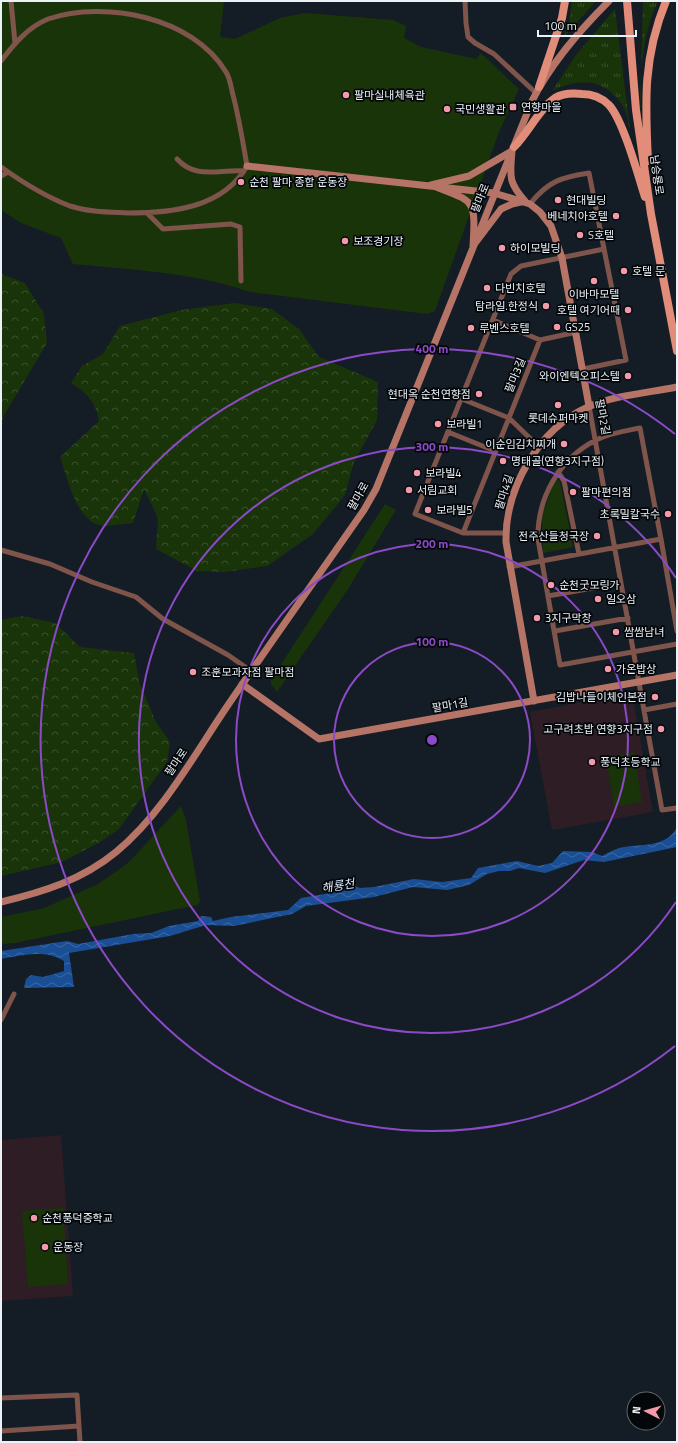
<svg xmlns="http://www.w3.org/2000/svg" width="678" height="1443" viewBox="0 0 678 1443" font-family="'Titillium Web','Noto Sans KR',sans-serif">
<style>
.education{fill:#2e1d25}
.grass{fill:url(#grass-tufts)}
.forest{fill:url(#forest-crowns)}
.park{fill:#1a340a}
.water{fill:url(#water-waves)}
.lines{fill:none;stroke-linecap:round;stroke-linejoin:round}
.street{stroke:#7e544b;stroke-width:5}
.secondary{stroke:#b67466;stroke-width:7}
.primary{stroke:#e28c7a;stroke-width:8}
.ring{fill:none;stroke:#8c4ac7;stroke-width:2}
.poi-dot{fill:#f39aaa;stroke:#04070a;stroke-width:1.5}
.labels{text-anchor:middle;stroke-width:3.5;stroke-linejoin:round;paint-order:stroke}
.poi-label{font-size:11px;fill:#eaf1f7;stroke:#04070a;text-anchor:start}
.street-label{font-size:11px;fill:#eaf1f7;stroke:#04070a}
.water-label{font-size:12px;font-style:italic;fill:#d5e4f8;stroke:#04070a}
.centre{fill:#8c4ac7;stroke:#04070a;stroke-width:2}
.ring-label{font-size:12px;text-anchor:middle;font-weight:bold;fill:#8c4ac7;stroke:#04070a;stroke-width:3.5;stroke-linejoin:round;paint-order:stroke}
</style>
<defs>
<pattern id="grass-tufts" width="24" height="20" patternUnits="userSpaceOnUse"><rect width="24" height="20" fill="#1a340a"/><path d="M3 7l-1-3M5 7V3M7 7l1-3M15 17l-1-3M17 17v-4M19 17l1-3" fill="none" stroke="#3b522e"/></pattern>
<pattern id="forest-crowns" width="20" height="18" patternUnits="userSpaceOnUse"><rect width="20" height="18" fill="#1a340a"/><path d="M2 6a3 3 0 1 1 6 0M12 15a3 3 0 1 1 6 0" fill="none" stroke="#3b522e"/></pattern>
<pattern id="water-waves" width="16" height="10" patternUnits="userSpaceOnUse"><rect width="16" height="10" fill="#1a4f95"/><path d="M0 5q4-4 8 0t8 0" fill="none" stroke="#3b69a5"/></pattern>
</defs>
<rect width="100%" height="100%" fill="#141d25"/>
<path class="education" d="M 625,694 L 633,699 L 653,812 L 552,830 L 530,712 Z
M 61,1135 L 73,1296 L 1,1301 L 1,1140 Z"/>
<path class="grass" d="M 572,1 L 596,1 L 562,39 L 569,24 Z
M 643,1 L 658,1 C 641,37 640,77 640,116 Z
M 615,9 L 630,130 C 628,123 627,112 623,106 C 605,78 580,77 552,91 L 576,55 Z"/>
<path class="forest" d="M 1,274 L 25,283 L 44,314 L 47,343 L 3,417 L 1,432 Z
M 235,303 L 272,309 L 299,329 L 319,357 L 378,382 L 377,420 L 354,462 L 345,495 L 313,534 L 267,566 L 225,572 L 197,571 L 156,549 L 158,518 L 144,489 L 133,523 C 122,524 108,527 99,525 C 76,519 67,477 60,457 L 99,421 C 96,402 87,393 71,383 L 82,366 L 103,354 L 120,326 L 181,310 Z
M 22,616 L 55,623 L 80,647 L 134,653 L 140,685 L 156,722 L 170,742 L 167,762 L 119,829 L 100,842 L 62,862 L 1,876 L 1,620 Z"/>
<path class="park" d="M 1,1 L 224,1 L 220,37 L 235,39 L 280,18 L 305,13 L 393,20 L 406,26 L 404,38 L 421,47 L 477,59 L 480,53 L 484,56 L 519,89 L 499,132 L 435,311 L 427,314 L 250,292 C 193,272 132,270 73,264 L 61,238 L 21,223 L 1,210 Z
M 555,480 L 560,481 L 573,547 L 543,553 L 542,515 Z
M 385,504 L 396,510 L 348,589 L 277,692 L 271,684 L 271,680 Z
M 634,752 L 642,802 L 614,807 L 606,757 Z
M 181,806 L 186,820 L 199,895 L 200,902 L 197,905 L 15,943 L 1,944 L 1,917 L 44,908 L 98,884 L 128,863 Z
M 63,1208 L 68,1284 L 28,1287 L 22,1211 Z"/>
<path class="water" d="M 677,827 L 677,847 L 604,862 L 584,860 L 545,873 L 519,868 L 510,871 L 499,871 L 487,874 L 469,885 L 447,890 L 413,887 L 374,897 L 306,906 L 292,914 L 234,926 L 206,925 L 170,936 L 69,953 L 74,987 L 24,988 L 26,979 L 31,975 L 43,977 L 64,971 L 64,961 C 45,949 22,955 1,959 L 1,951 L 67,941 L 78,944 L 133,934 L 151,933 L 169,926 L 198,921 L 201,916 L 211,917 L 213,921 L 231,917 L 288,910 L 301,898 L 349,890 L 351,887 L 355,886 L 360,888 L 374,887 L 414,879 L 442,882 L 471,878 L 478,868 L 517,861 L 538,866 L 552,863 L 563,851 L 592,852 L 602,856 C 607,853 613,850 619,848 C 640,843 666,849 677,827 Z"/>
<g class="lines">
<path class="street" d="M 11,1 L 15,43
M 465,1 L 466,23 L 468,37 L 475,43 L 494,54 L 536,93
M 1,61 C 14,44 28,27 48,19 C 105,0 193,17 226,72 C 230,78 231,87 233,95 C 239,118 243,142 247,166 C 223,208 172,213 128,213 C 109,212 89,212 70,206 C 46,197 22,182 1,167
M 177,159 C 196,180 219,169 244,171
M 1,176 L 8,172
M 530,204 C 548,181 562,177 589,173 L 626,360 L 583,369
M 147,213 L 163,229 L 231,224 L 240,227 L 241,281
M 493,320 L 540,340 L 577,332
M 462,399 L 509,418 L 539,447
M 589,406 L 662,810 L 677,808
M 448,432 L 495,451
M 558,472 L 564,481 L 579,554
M 463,533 L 540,340
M 506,533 L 463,533 L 415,514 L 511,274 L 521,266 L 604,249
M 661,539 L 640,428 C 625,431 610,433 596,440 C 559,459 537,498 538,539 L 560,665 L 677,644
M 1,550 L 50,564 L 92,582 L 136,597 L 163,619 L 228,655 L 251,671
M 509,567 L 661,539 L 677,631
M 548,596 L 621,583
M 555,631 L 628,618
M 644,710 L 677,704
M 1,1020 L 14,994
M 1,1398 L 77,1395 L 80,1442
M 1,1431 L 79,1426"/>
<path class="secondary" d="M 512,151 C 510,176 508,182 525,201 L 512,204 L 501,209 L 473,246 C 476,197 474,202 431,185 L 469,176 Z
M 247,166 L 494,193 L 530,204 L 540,212 L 551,226 L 562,258 L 589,406
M 242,684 L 319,739 L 677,675
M 534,701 L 506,542 C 505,489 538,429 588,407 C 615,395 648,393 677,387
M 1,902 C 43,892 82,880 116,852 C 162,814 193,757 226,708 C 271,642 318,576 364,510 L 376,489 L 532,101 C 551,63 579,31 609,1"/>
<path class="primary" d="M 627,1 L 636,110 L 651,214 L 677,351
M 539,87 L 562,18 L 565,1
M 514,147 C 528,133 540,108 555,98 C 563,93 573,93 582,94 C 592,94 602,98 609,105 C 623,120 638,175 645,197
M 648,161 C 645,102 643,57 666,1"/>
</g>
<g class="ring">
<circle cx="432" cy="740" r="98"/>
<circle cx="432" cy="740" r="196"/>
<path d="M676 902A293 293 0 1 1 676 578"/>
<path d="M675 1046A391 391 0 1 1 675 434"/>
</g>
<g class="poi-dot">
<circle cx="346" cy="95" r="4"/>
<rect x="509" y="103" width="8" height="8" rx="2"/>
<circle cx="447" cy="109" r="4"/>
<circle cx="241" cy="182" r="4"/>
<circle cx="558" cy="200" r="4"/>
<circle cx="616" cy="216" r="4"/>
<circle cx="580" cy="235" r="4"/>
<circle cx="345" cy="241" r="4"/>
<circle cx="502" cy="248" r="4"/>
<circle cx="624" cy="271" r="4"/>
<circle cx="594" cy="281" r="4"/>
<circle cx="487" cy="288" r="4"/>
<circle cx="546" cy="306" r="4"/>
<circle cx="628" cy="310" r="4"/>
<circle cx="557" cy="327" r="4"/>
<circle cx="471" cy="328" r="4"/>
<circle cx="628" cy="376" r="4"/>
<circle cx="479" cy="394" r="4"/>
<circle cx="558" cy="405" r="4"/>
<circle cx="438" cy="424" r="4"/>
<circle cx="564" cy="444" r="4"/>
<circle cx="503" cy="461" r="4"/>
<circle cx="417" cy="473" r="4"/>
<circle cx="409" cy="490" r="4"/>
<circle cx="573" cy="492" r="4"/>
<circle cx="428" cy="510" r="4"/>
<circle cx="668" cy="514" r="4"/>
<circle cx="597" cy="536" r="4"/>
<circle cx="551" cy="585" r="4"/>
<circle cx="598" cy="599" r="4"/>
<circle cx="537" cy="618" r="4"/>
<circle cx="616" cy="632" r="4"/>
<circle cx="608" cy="669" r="4"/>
<circle cx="193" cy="672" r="4"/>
<circle cx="655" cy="697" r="4"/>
<circle cx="661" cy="729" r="4"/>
<circle cx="592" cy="762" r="4"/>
<circle cx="34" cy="1218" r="4"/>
<circle cx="45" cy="1247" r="4"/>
</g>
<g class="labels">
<g class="poi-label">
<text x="354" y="99">팔마실내체육관</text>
<text x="521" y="111">연향마을</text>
<text x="455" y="113">국민생활관</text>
<text x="249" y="186">순천 팔마 종합 운동장</text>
<text x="566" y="204">현대빌딩</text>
<text x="608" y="220" text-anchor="end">베네치아호텔</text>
<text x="588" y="239">S호텔</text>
<text x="353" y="245">보조경기장</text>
<text x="510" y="252">하이모빌딩</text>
<text x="632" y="275">호텔 문</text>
<text x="495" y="292">다빈치호텔</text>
<text x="594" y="298" text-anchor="middle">이바마모텔</text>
<text x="538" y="310" text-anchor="end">탐라일.한정식</text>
<text x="620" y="314" text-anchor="end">호텔 여기어때</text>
<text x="565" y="331">GS25</text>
<text x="479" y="332">루벤스호텔</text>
<text x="620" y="380" text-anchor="end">와이엔텍오피스텔</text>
<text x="471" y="398" text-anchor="end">현대옥 순천연향점</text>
<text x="558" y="422" text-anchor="middle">롯데슈퍼마켓</text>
<text x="446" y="428">보라빌1</text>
<text x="556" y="448" text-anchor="end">이순임김치찌개</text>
<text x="511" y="465">명태골(연향3지구점)</text>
<text x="425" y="477">보라빌4</text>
<text x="417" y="494">서림교회</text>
<text x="581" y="496">팔마편의점</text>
<text x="436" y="514">보라빌5</text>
<text x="660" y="518" text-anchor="end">초록밀칼국수</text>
<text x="589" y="540" text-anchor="end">전주산들청국장</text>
<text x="559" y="589">순천굿모링가</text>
<text x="606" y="603">일오삼</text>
<text x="545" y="622">3지구막창</text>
<text x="624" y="636">쌈쌈남녀</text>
<text x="616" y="673">가온밥상</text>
<text x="201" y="676">조훈모과자점 팔마점</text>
<text x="647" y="701" text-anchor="end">김밥나들이체인본점</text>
<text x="653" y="733" text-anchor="end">고구려초밥 연향3지구점</text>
<text x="600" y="766">풍덕초등학교</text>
<text x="42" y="1222">순천풍덕중학교</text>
<text x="53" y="1251">운동장</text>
</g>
<g class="street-label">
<text transform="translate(657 175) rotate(82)" y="4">남승룡로</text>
<text transform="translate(480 198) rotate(-68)" y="4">팔마로</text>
<text transform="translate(515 375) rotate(-68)" y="4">팔마3길</text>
<text transform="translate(603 417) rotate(79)" y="4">팔마2길</text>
<text transform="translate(504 492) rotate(-72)" y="4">팔마4길</text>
<text transform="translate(358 496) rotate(-60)" y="4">팔마로</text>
<text transform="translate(450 705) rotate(-10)" y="4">팔마1길</text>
<text transform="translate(176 762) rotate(-56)" y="4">팔마로</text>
</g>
<g class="water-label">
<text transform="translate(338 886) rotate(-9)" y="4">해룡천</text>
</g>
</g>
<circle cx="432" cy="740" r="6" class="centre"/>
<g class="ring-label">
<text x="432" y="353">400 m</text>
<text x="432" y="451">300 m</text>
<text x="432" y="548">200 m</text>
<text x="432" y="646">100 m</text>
</g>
<rect width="678" height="1443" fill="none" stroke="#eaf1f7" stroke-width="4"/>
<g transform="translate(646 1411) rotate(276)"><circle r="19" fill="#04070a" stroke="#606569"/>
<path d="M0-3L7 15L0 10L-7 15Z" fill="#f39aaa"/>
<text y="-6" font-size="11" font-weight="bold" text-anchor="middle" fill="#eaf1f7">N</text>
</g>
<path d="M538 30v6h98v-6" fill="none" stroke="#eaf1f7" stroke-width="2"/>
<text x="544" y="30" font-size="12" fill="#eaf1f7" stroke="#04070a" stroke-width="3" paint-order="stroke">100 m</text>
</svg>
